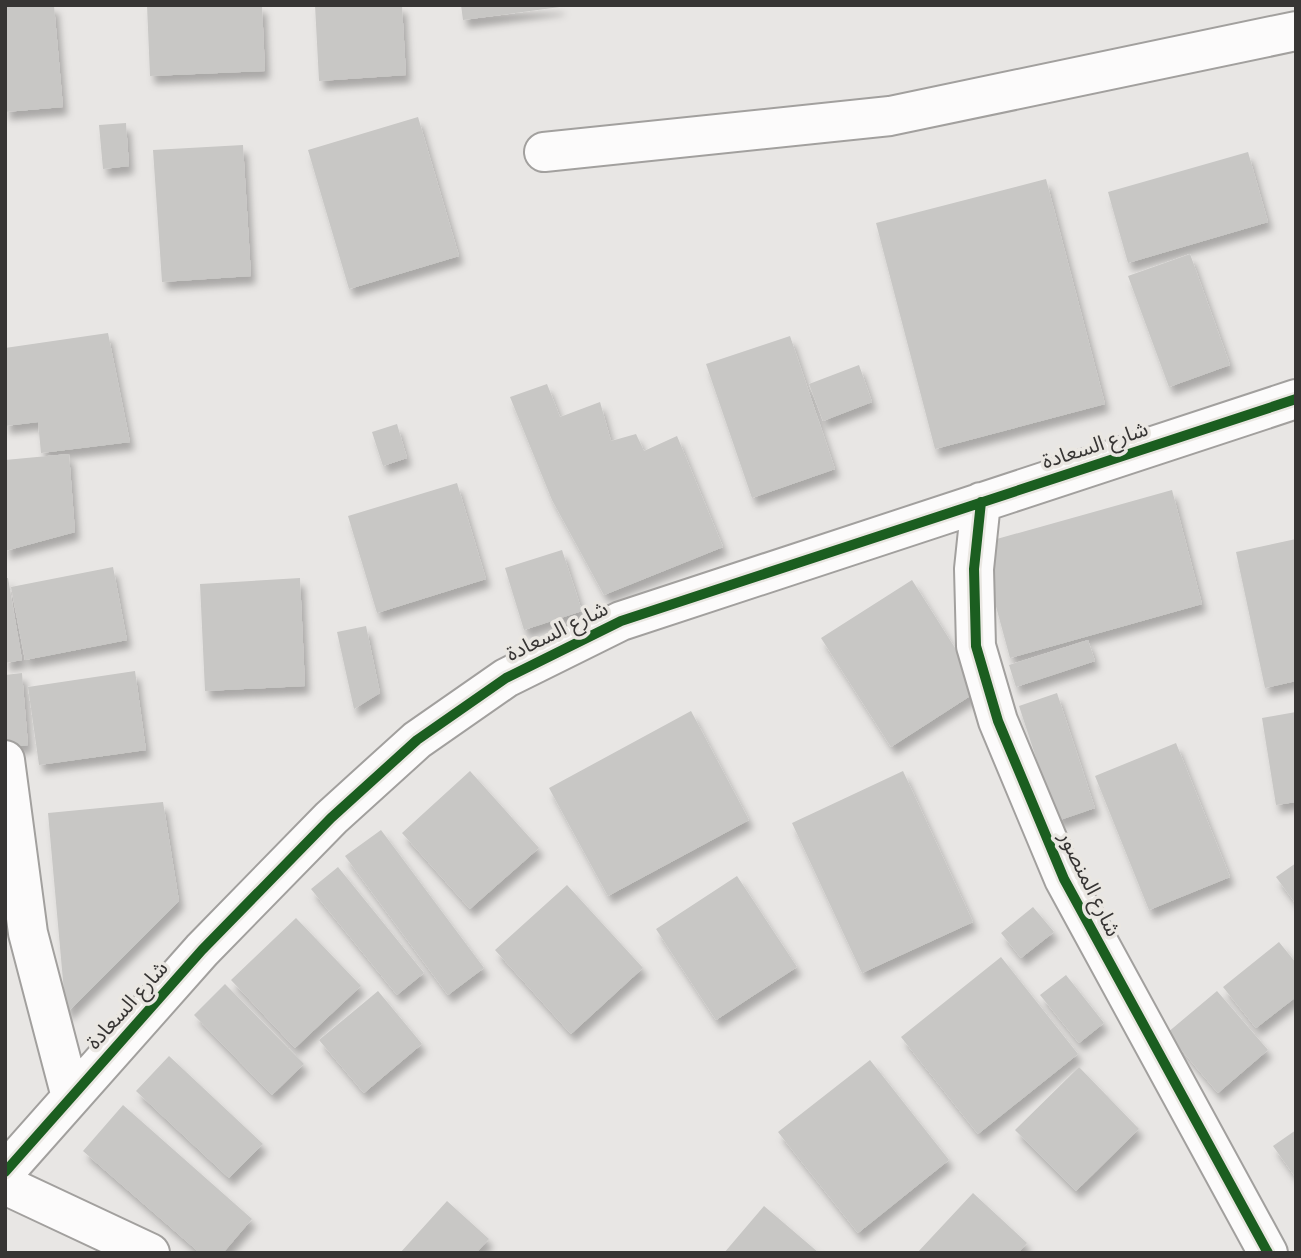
<svg xmlns="http://www.w3.org/2000/svg" width="1301" height="1258" viewBox="0 0 1301 1258" font-family="'Golos Text','Noto Sans Arabic',sans-serif">
<style>
.building{fill:#c8c7c5;filter:url(#shadow)}
.lines{fill:none;stroke-linecap:round;stroke-linejoin:round}
.minor-casing{stroke:#a2a09e;stroke-width:42}
.minor{stroke:#fcfbfb;stroke-width:38}
.cycleway-casing{stroke:#eae7e2;stroke-width:15}
.cycleway{stroke:#1b5e20;stroke-width:10}
.labels{text-anchor:middle;stroke-width:7;stroke-linejoin:round;paint-order:stroke}
.street-label{font-size:21px;fill:#373534;stroke:#eae7e2}
</style>
<defs>
<filter id="shadow"><feDropShadow dx="4.5" dy="8" stdDeviation="3.5" flood-color="#0004"/></filter>
</defs>
<rect width="100%" height="100%" fill="#e8e6e4"/>
<path class="building" d="M 5,5 L 54,5 L 63,107 L 5,112 Z
M 147,5 L 262,5 L 265,71 L 150,76 Z
M 315,5 L 402,5 L 406,75 L 319,81 Z
M 461,5 L 560,5 L 560,7 L 463,20 Z
M 418,117 L 459,256 L 349,289 L 308,150 Z
M 126,123 L 129,166 L 103,169 L 99,125 Z
M 243,145 L 251,276 L 162,282 L 153,150 Z
M 1248,152 L 1268,222 L 1128,263 L 1108,192 Z
M 1046,179 L 1105,404 L 935,449 L 876,223 Z
M 1190,254 L 1230,365 L 1169,387 L 1128,276 Z
M 108,333 L 130,442 L 41,453 L 38,422 L 5,426 L 5,348 Z
M 790,336 L 835,469 L 752,498 L 706,364 Z
M 859,365 L 872,402 L 823,421 L 809,384 Z
M 547,384 L 560,417 L 600,402 L 611,441 L 636,434 L 644,451 L 677,436 L 723,547 L 604,595 L 552,500 L 510,397 Z
M 397,424 L 407,458 L 383,466 L 372,432 Z
M 69,454 L 75,532 L 5,551 L 5,460 Z
M 457,483 L 486,579 L 377,613 L 348,516 Z
M 1172,490 L 1202,604 L 1010,658 L 979,544 Z
M 1296,539 L 1296,681 L 1265,688 L 1236,552 Z
M 562,550 L 582,611 L 524,630 L 505,568 Z
M 113,567 L 127,640 L 25,660 L 11,587 Z
M 5,578 L 8,578 L 22,660 L 5,663 Z
M 300,578 L 305,686 L 205,691 L 200,584 Z
M 912,580 L 981,689 L 891,747 L 821,638 Z
M 366,626 L 380,693 L 354,709 L 337,632 Z
M 1088,640 L 1095,661 L 1016,687 L 1009,665 Z
M 135,671 L 146,750 L 39,765 L 28,687 Z
M 22,673 L 28,745 L 7,748 L 5,675 Z
M 1057,693 L 1095,808 L 1057,821 L 1019,706 Z
M 691,711 L 749,820 L 608,896 L 549,788 Z
M 1296,712 L 1296,802 L 1276,805 L 1262,718 Z
M 1176,743 L 1230,877 L 1149,910 L 1095,776 Z
M 470,771 L 539,848 L 470,909 L 402,833 Z
M 903,771 L 973,922 L 862,973 L 792,823 Z
M 163,802 L 179,901 L 66,1014 L 48,813 Z
M 381,830 L 484,968 L 448,995 L 345,856 Z
M 1296,863 L 1296,904 L 1276,877 Z
M 338,867 L 424,973 L 397,995 L 311,889 Z
M 737,876 L 797,967 L 716,1020 L 656,929 Z
M 567,885 L 643,968 L 571,1034 L 495,950 Z
M 1033,907 L 1054,932 L 1021,958 L 1001,933 Z
M 296,918 L 361,986 L 295,1048 L 231,980 Z
M 1279,942 L 1296,963 L 1296,997 L 1256,1028 L 1223,987 Z
M 1001,957 L 1078,1054 L 978,1134 L 901,1037 Z
M 1066,975 L 1104,1023 L 1079,1043 L 1040,995 Z
M 225,984 L 304,1064 L 272,1095 L 194,1015 Z
M 378,991 L 422,1044 L 364,1093 L 319,1040 Z
M 1217,991 L 1268,1050 L 1218,1093 L 1167,1033 Z
M 169,1056 L 263,1144 L 229,1178 L 136,1091 Z
M 870,1060 L 949,1160 L 858,1233 L 778,1132 Z
M 1079,1067 L 1139,1129 L 1076,1191 L 1015,1130 Z
M 123,1105 L 252,1219 L 223,1253 L 200,1253 L 83,1151 Z
M 1296,1130 L 1296,1178 L 1273,1146 Z
M 973,1193 L 1027,1243 L 1018,1253 L 917,1253 Z
M 447,1201 L 489,1239 L 476,1253 L 400,1253 Z
M 764,1206 L 819,1253 L 724,1253 Z"/>
<g class="lines">
<defs>
<path id="minor" d="M 544,152 L 890,116 L 1296,31
M 981,502 L 974,569 L 976,646 L 998,721 L 1064,879 L 1268,1253
M 5,760 L 28,933 L 71,1097
M 5,1172 L 202,950 L 331,818 L 417,740 L 506,678 L 621,621 L 1296,399
M 5,1185 L 150,1253"/>
</defs>
<use href="#minor" class="minor-casing"/>
<use href="#minor" class="minor"/>
<defs>
<path id="cycleway" d="M 981,502 L 974,569 L 976,646 L 998,721 L 1064,879 L 1268,1253
M 5,1172 L 202,950 L 331,818 L 417,740 L 506,678 L 621,621 L 1296,399"/>
</defs>
<use href="#cycleway" class="cycleway-casing"/>
<use href="#cycleway" class="cycleway"/>
</g>
<g class="labels">
<g class="street-label">
<text transform="translate(1095 445) rotate(-18)" y="7">شارع السعادة</text>
<text transform="translate(557 631) rotate(-26)" y="7">شارع السعادة</text>
<text transform="translate(1090 884) rotate(64)" y="7">شارع المنصور</text>
<text transform="translate(127 1005) rotate(-48)" y="7">شارع السعادة</text>
</g>
</g>
<rect width="1301" height="1258" fill="none" stroke="#373534" stroke-width="14"/>
</svg>
